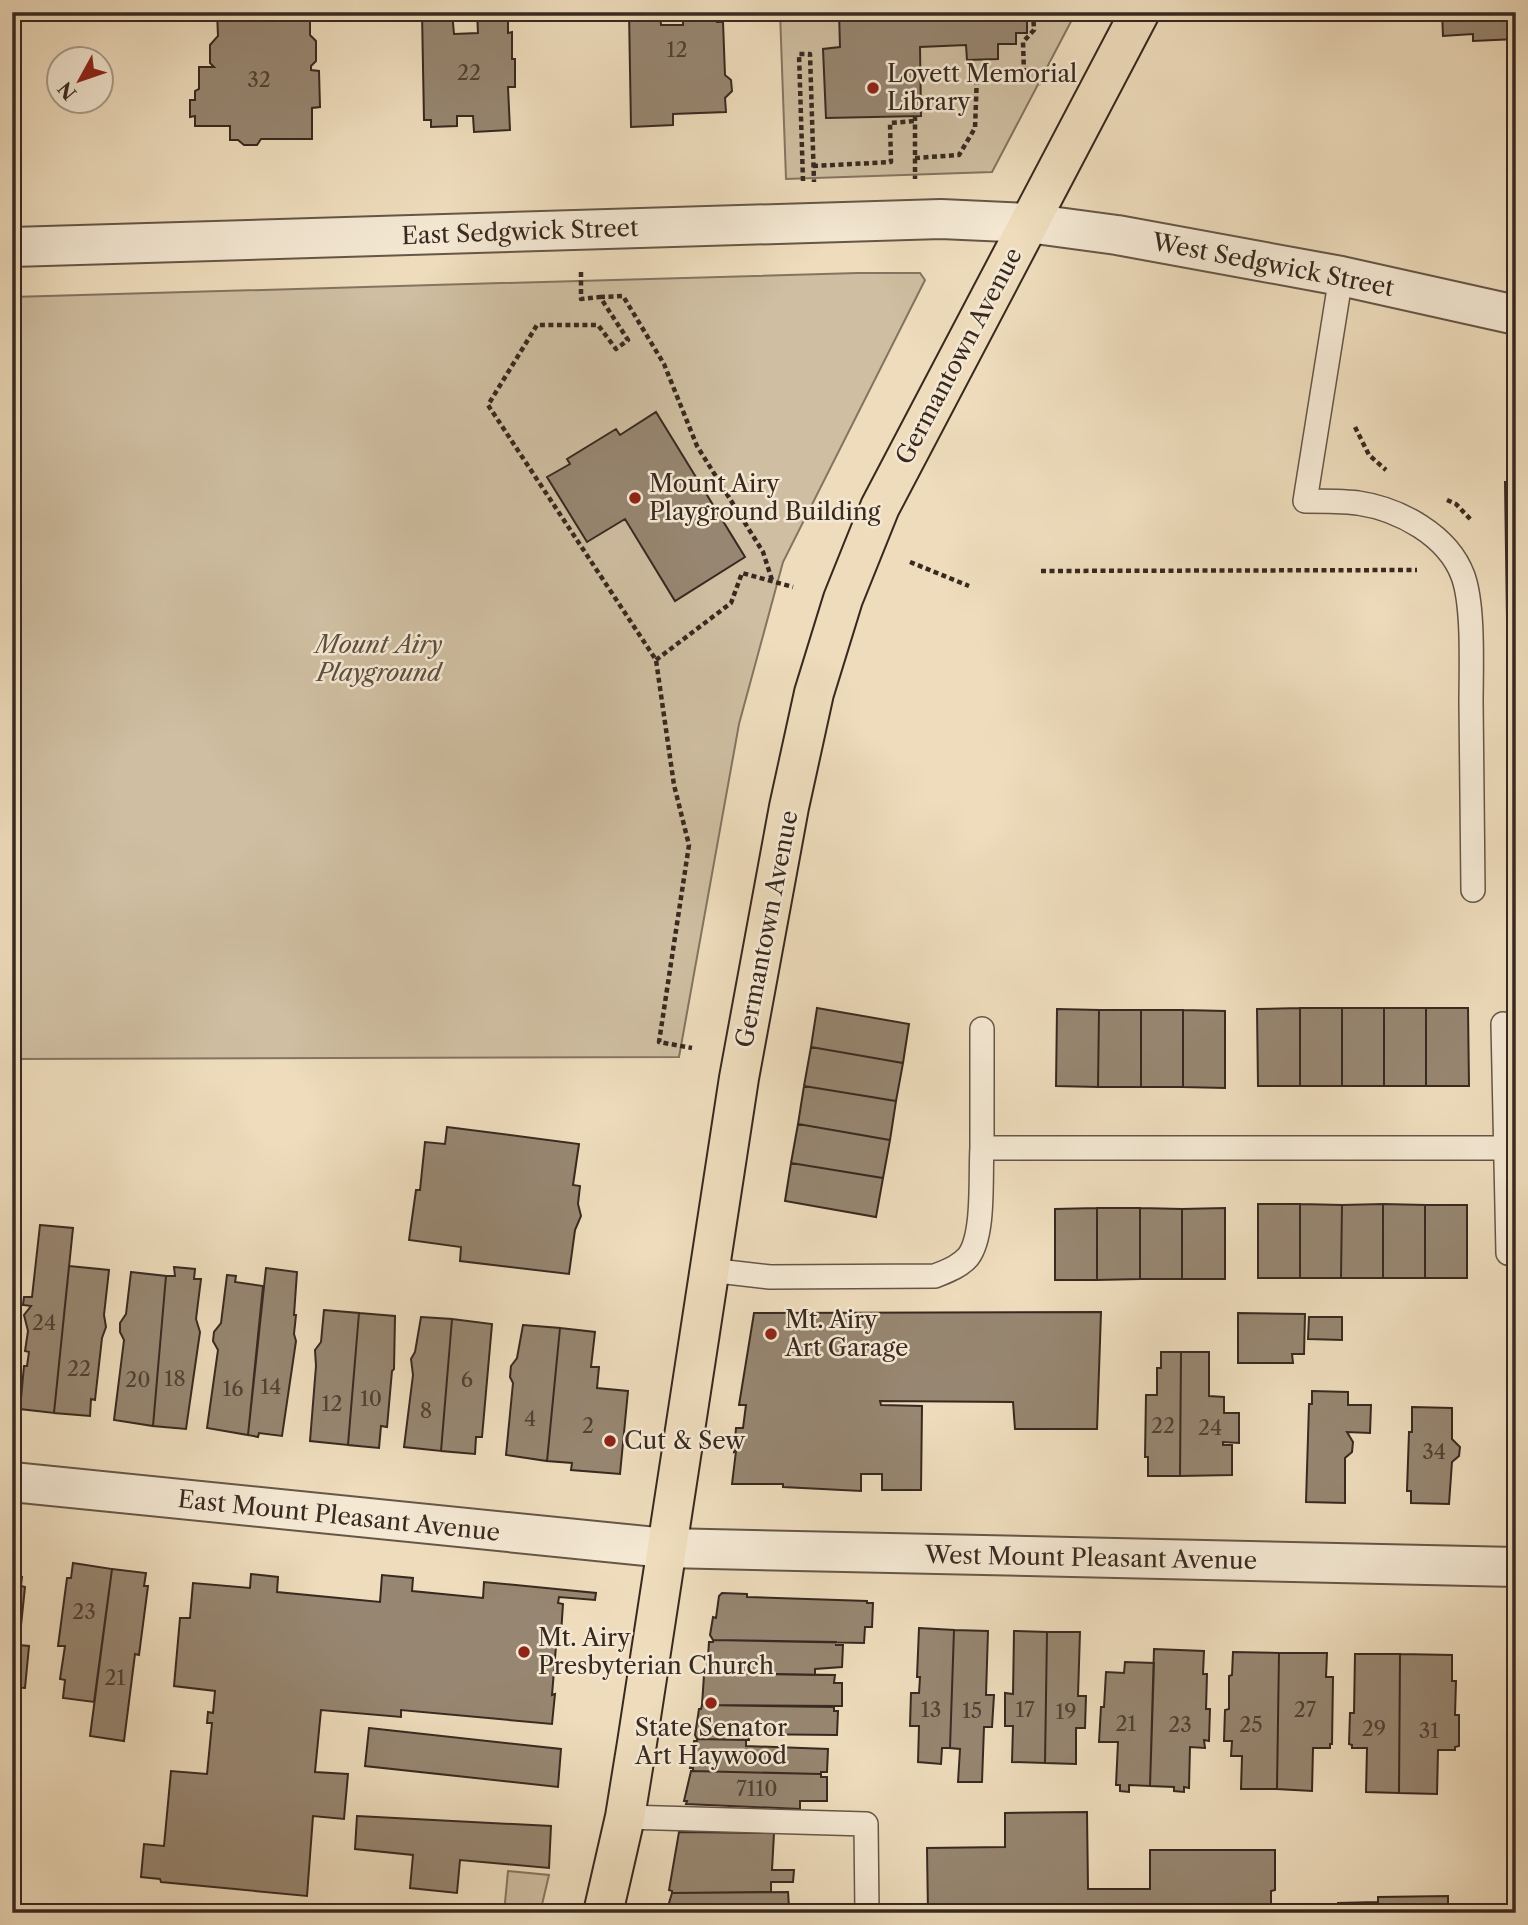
<svg xmlns="http://www.w3.org/2000/svg" width="1528" height="1925" viewBox="0 0 1528 1925" font-family="'Libre Caslon Text',serif">
<style>
.green{fill:#cfbea1;stroke:#847460;stroke-width:2}
.building{fill:#978671;stroke:#382920;stroke-width:2}
.lines{fill:none;stroke-linecap:round;stroke-linejoin:round}
.lane-casing{stroke:#665647;stroke-width:26}
.street-casing{stroke:#665647;stroke-width:42}
.primary-casing{stroke:#382920;stroke-width:42}
.path{stroke:#382920;stroke-width:4.5;stroke-dasharray:5 3.5;stroke-linecap:butt}
.lane{stroke:#f4e8d3;stroke-width:23}
.street{stroke:#f4e8d3;stroke-width:38}
.primary{stroke:#eedcbc;stroke-width:38}
.poi-dot{fill:#8f2418;stroke:#f4e8d3;stroke-width:2.5}
.labels{text-anchor:middle;stroke-width:5;stroke-linejoin:round;paint-order:stroke}
.number-label{font-size:21px;fill:#504034}
.poi-label{font-size:24px;fill:#382920;stroke:#f4e8d3;text-anchor:start}
.street-label{font-size:24px;fill:#382920;stroke:#f4e8d3}
.park-label{font-size:24px;font-style:italic;fill:#5e4e40;stroke:#f4e8d3}
</style>
<rect width="100%" height="100%" fill="#eedcbc"/>
<filter id="stains"><feTurbulence type="fractalNoise" baseFrequency=".00286" numOctaves="4"/><feColorMatrix values="0 0 0 0 .2 0 0 0 0 .09 0 0 0 0 .02 0 0 0 .5 -.17"/></filter>
<radialGradient id="worn" r=".72"><stop offset=".6" stop-color="#630" stop-opacity="0"/><stop offset="1" stop-color="#630" stop-opacity=".3"/></radialGradient>
<path class="green" d="M 780,12 L 1076,12 L 992,172 L 786,179 Z
M 858,273 L 920,273 L 925,280 L 783,562 L 739,724 L 679,1057 L 12,1059 L 12,297 Z
M 508,1871 L 549,1875 L 540,1913 L 504,1913 Z"/>
<path class="building" d="M 217,12 L 305,12 L 305,21 L 310,21 L 310,35 L 316,41 L 316,61 L 311,66 L 311,70 L 319,71 L 320,107 L 312,108 L 312,139 L 261,139 L 257,145 L 244,145 L 238,140 L 230,140 L 230,126 L 195,126 L 195,116 L 190,117 L 190,100 L 195,100 L 195,91 L 199,89 L 199,67 L 214,67 L 210,63 L 210,45 L 218,36 Z
M 452,12 L 454,34 L 478,33 L 477,12 L 508,12 L 508,33 L 512,32 L 512,59 L 515,59 L 515,87 L 508,87 L 510,130 L 474,132 L 473,116 L 457,116 L 457,126 L 431,127 L 431,120 L 424,120 L 422,13 Z
M 629,12 L 660,12 L 661,25 L 683,25 L 683,12 L 717,12 L 717,22 L 723,22 L 725,75 L 731,80 L 732,91 L 725,98 L 726,112 L 673,114 L 673,125 L 631,127 Z
M 839,12 L 1027,12 L 1027,33 L 1016,33 L 1016,44 L 998,44 L 998,59 L 967,60 L 966,45 L 920,47 L 921,116 L 826,118 L 823,49 L 840,47 Z
M 1442,12 L 1516,12 L 1516,39 L 1473,41 L 1473,34 L 1443,36 Z
M 656,412 L 745,557 L 675,601 L 625,519 L 587,542 L 547,477 L 570,464 L 567,459 L 616,429 L 620,435 Z
M 1505,482 L 1516,482 L 1516,860 L 1513,860 L 1509,687 L 1508,687 Z
M 817,1008 L 909,1024 L 903,1063 L 811,1047 Z
M 1300,1008 L 1300,1086 L 1258,1086 L 1257,1009 Z
M 1300,1008 L 1342,1008 L 1342,1086 L 1300,1086 Z
M 1342,1008 L 1384,1008 L 1384,1086 L 1342,1086 Z
M 1384,1008 L 1426,1008 L 1426,1086 L 1384,1086 Z
M 1426,1008 L 1468,1008 L 1469,1086 L 1426,1086 Z
M 1057,1009 L 1099,1010 L 1098,1087 L 1056,1086 Z
M 1099,1010 L 1141,1010 L 1141,1087 L 1098,1087 Z
M 1141,1010 L 1183,1010 L 1183,1087 L 1141,1087 Z
M 1183,1010 L 1225,1011 L 1225,1088 L 1183,1087 Z
M 811,1047 L 903,1063 L 896,1101 L 804,1086 Z
M 804,1086 L 896,1101 L 890,1140 L 798,1124 Z
M 798,1124 L 890,1140 L 883,1178 L 791,1163 Z
M 447,1127 L 579,1144 L 573,1185 L 580,1186 L 578,1204 L 581,1216 L 575,1230 L 569,1274 L 460,1261 L 461,1247 L 409,1240 L 416,1190 L 420,1190 L 425,1142 L 445,1144 Z
M 791,1163 L 883,1178 L 876,1217 L 785,1201 Z
M 1258,1204 L 1300,1204 L 1300,1278 L 1258,1278 Z
M 1300,1204 L 1342,1205 L 1341,1278 L 1300,1278 Z
M 1383,1204 L 1383,1278 L 1341,1278 L 1342,1205 Z
M 1383,1204 L 1425,1205 L 1425,1278 L 1383,1278 Z
M 1425,1205 L 1467,1205 L 1467,1278 L 1425,1278 Z
M 1097,1208 L 1097,1280 L 1055,1280 L 1055,1209 Z
M 1097,1208 L 1140,1208 L 1140,1279 L 1097,1280 Z
M 1140,1208 L 1182,1209 L 1182,1279 L 1140,1279 Z
M 1225,1208 L 1225,1279 L 1182,1279 L 1182,1209 Z
M 40,1225 L 73,1228 L 54,1413 L 20,1409 L 24,1366 L 27,1366 L 29,1352 L 25,1351 L 28,1331 L 24,1315 L 31,1306 L 23,1305 L 24,1297 L 32,1297 Z
M 69,1266 L 109,1270 L 104,1315 L 106,1327 L 102,1338 L 95,1400 L 91,1399 L 90,1416 L 54,1413 Z
M 174,1267 L 195,1269 L 194,1279 L 201,1279 L 196,1319 L 200,1332 L 186,1429 L 153,1426 L 166,1276 L 175,1276 Z
M 266,1268 L 297,1272 L 294,1315 L 296,1315 L 294,1334 L 296,1341 L 282,1436 L 259,1433 L 258,1437 L 248,1435 Z
M 131,1272 L 166,1276 L 153,1426 L 114,1420 L 124,1340 L 120,1332 L 120,1323 L 126,1314 Z
M 227,1275 L 236,1276 L 235,1282 L 263,1286 L 248,1435 L 207,1428 L 218,1350 L 213,1341 L 214,1332 L 221,1323 Z
M 324,1310 L 359,1313 L 348,1445 L 310,1441 L 316,1366 L 315,1350 L 321,1342 Z
M 1101,1312 L 1097,1429 L 1015,1429 L 1013,1402 L 880,1401 L 881,1405 L 922,1406 L 921,1490 L 882,1490 L 882,1474 L 861,1474 L 861,1491 L 783,1487 L 783,1484 L 732,1484 L 736,1451 L 734,1452 L 736,1428 L 743,1428 L 746,1405 L 739,1405 L 754,1313 Z
M 359,1313 L 395,1316 L 394,1369 L 392,1371 L 387,1427 L 381,1426 L 379,1448 L 348,1445 Z
M 1238,1313 L 1305,1314 L 1304,1354 L 1292,1354 L 1293,1363 L 1238,1363 Z
M 421,1317 L 452,1319 L 441,1451 L 404,1447 L 413,1375 L 411,1359 L 415,1352 Z
M 1309,1317 L 1342,1317 L 1342,1340 L 1308,1339 Z
M 452,1319 L 492,1324 L 482,1437 L 476,1437 L 475,1454 L 441,1451 Z
M 523,1325 L 560,1328 L 547,1461 L 506,1455 L 513,1383 L 510,1377 L 511,1366 L 517,1358 Z
M 560,1328 L 595,1332 L 591,1367 L 599,1367 L 597,1388 L 628,1391 L 620,1474 L 571,1470 L 572,1463 L 547,1461 Z
M 1161,1352 L 1181,1352 L 1180,1476 L 1148,1476 L 1148,1457 L 1145,1457 L 1146,1395 L 1157,1395 L 1157,1368 L 1161,1368 Z
M 1181,1352 L 1209,1352 L 1209,1396 L 1224,1397 L 1224,1413 L 1239,1413 L 1239,1443 L 1223,1442 L 1223,1445 L 1232,1445 L 1232,1475 L 1180,1476 Z
M 1312,1391 L 1348,1392 L 1348,1405 L 1371,1405 L 1370,1433 L 1347,1432 L 1353,1442 L 1352,1452 L 1345,1458 L 1345,1503 L 1306,1502 L 1309,1404 L 1312,1404 Z
M 1412,1407 L 1452,1408 L 1452,1439 L 1460,1447 L 1459,1456 L 1452,1462 L 1449,1504 L 1411,1503 L 1411,1491 L 1407,1491 L 1409,1432 L 1412,1432 Z
M 73,1563 L 112,1569 L 94,1702 L 63,1698 L 65,1680 L 60,1679 L 65,1646 L 58,1646 L 67,1578 L 71,1578 Z
M 112,1569 L 146,1573 L 144,1586 L 148,1586 L 139,1655 L 135,1654 L 124,1741 L 90,1736 Z
M 251,1574 L 278,1577 L 277,1592 L 380,1602 L 382,1575 L 413,1578 L 412,1591 L 483,1598 L 484,1582 L 596,1593 L 595,1600 L 559,1597 L 558,1603 L 563,1604 L 561,1634 L 557,1634 L 552,1695 L 555,1694 L 552,1724 L 401,1710 L 401,1717 L 321,1710 L 315,1772 L 348,1774 L 344,1819 L 313,1816 L 307,1896 L 161,1882 L 160,1879 L 141,1877 L 144,1844 L 164,1846 L 171,1771 L 207,1774 L 212,1723 L 207,1723 L 208,1712 L 213,1713 L 215,1691 L 174,1686 L 180,1618 L 190,1618 L 193,1583 L 250,1588 Z
M 12,1576 L 22,1577 L 21,1586 L 25,1587 L 19,1645 L 29,1646 L 25,1688 L 12,1687 Z
M 722,1593 L 747,1594 L 747,1597 L 867,1601 L 867,1603 L 873,1603 L 872,1627 L 865,1627 L 864,1643 L 713,1640 L 710,1635 L 713,1617 L 716,1618 L 719,1596 Z
M 919,1628 L 954,1630 L 950,1748 L 942,1748 L 941,1764 L 918,1762 L 919,1726 L 910,1726 L 911,1693 L 919,1693 L 920,1677 L 917,1677 Z
M 954,1630 L 988,1631 L 986,1695 L 994,1695 L 992,1727 L 984,1727 L 982,1782 L 958,1782 L 960,1749 L 950,1748 Z
M 1014,1631 L 1047,1632 L 1045,1763 L 1012,1762 L 1013,1726 L 1005,1726 L 1005,1693 L 1013,1694 Z
M 1047,1632 L 1080,1632 L 1078,1696 L 1086,1696 L 1085,1728 L 1076,1728 L 1076,1764 L 1045,1763 Z
M 713,1640 L 836,1642 L 836,1645 L 843,1645 L 842,1667 L 815,1669 L 815,1675 L 707,1673 L 709,1642 L 713,1642 Z
M 1154,1649 L 1204,1651 L 1203,1674 L 1207,1674 L 1206,1709 L 1210,1709 L 1209,1741 L 1204,1740 L 1205,1748 L 1190,1747 L 1189,1788 L 1184,1787 L 1184,1792 L 1174,1791 L 1174,1787 L 1150,1786 Z
M 1233,1652 L 1279,1653 L 1277,1789 L 1241,1789 L 1242,1756 L 1231,1756 L 1232,1741 L 1224,1741 L 1225,1710 L 1229,1709 L 1229,1676 L 1232,1675 Z
M 1279,1653 L 1327,1653 L 1326,1677 L 1333,1677 L 1332,1744 L 1330,1744 L 1330,1748 L 1313,1748 L 1312,1791 L 1277,1789 Z
M 1355,1654 L 1400,1654 L 1399,1793 L 1366,1792 L 1367,1748 L 1352,1748 L 1352,1745 L 1349,1744 L 1350,1713 L 1354,1713 Z
M 1400,1654 L 1452,1655 L 1452,1681 L 1456,1681 L 1455,1715 L 1459,1715 L 1459,1746 L 1455,1747 L 1455,1750 L 1438,1750 L 1437,1794 L 1399,1793 Z
M 1125,1662 L 1154,1663 L 1150,1786 L 1129,1785 L 1129,1792 L 1120,1791 L 1120,1785 L 1116,1785 L 1118,1742 L 1099,1742 L 1101,1707 L 1104,1707 L 1106,1672 L 1124,1673 Z
M 707,1673 L 835,1675 L 834,1683 L 842,1683 L 842,1706 L 702,1705 L 704,1675 Z
M 702,1705 L 834,1707 L 834,1711 L 838,1711 L 837,1735 L 749,1734 L 749,1740 L 697,1739 L 695,1735 L 699,1709 L 701,1709 Z
M 369,1728 L 561,1749 L 558,1787 L 365,1766 Z
M 697,1739 L 746,1740 L 746,1746 L 828,1749 L 827,1772 L 821,1772 L 821,1774 L 693,1771 L 693,1768 L 690,1768 L 694,1741 L 697,1741 Z
M 691,1771 L 821,1774 L 821,1777 L 827,1777 L 827,1801 L 800,1801 L 800,1809 L 686,1804 L 687,1801 L 684,1801 Z
M 1087,1812 L 1088,1889 L 1150,1889 L 1150,1850 L 1275,1850 L 1275,1890 L 1271,1891 L 1271,1913 L 928,1913 L 927,1848 L 1005,1847 L 1005,1813 Z
M 357,1816 L 551,1826 L 549,1868 L 460,1860 L 457,1893 L 410,1888 L 413,1855 L 355,1849 Z
M 679,1832 L 774,1833 L 772,1870 L 794,1870 L 793,1882 L 771,1882 L 771,1892 L 672,1893 L 672,1891 L 669,1890 Z
M 788,1892 L 789,1907 L 794,1907 L 794,1913 L 666,1913 L 672,1893 Z
M 1448,1896 L 1448,1913 L 1338,1913 L 1338,1903 L 1378,1902 L 1378,1897 Z"/>
<g class="lines">
<defs>
<path id="lane" d="M 1341,276 L 1305,501 C 1323,501 1341,501 1358,503 C 1399,509 1448,535 1463,576 C 1474,606 1471,670 1471,703 C 1472,765 1472,827 1473,890
M 1503,1024 L 1508,1253
M 982,1148 L 982,1029
M 709,1270 L 770,1277 L 935,1276 C 947,1271 959,1267 968,1257 C 985,1235 980,1176 982,1148 L 1505,1148
M 625,1817 L 866,1824 L 867,1913"/>
<path id="street" d="M 12,247 L 941,219 L 1028,223 L 1117,235 L 1341,276 L 1516,315
M 12,1482 L 666,1548 L 1516,1567"/>
<path id="primary" d="M 603,1913 L 625,1817 L 637,1743 L 739,1078 L 789,807 L 814,693 L 843,599 L 880,507 L 1140,12"/>
</defs>
<use href="#lane" class="lane-casing"/>
<use href="#street" class="street-casing"/>
<use href="#primary" class="primary-casing"/>
<path class="path" d="M 1027,18 L 1076,16
M 1024,73 L 1023,42 L 1034,30 L 1033,12
M 915,116 L 915,179
M 915,158 L 959,155 L 975,128 L 977,75 L 1024,73 L 1041,84
M 813,166 L 891,162 L 890,123 L 914,121
M 803,181 L 799,54 L 810,54 L 814,182
M 581,272 L 581,299 L 600,297 L 628,340 L 616,349 L 598,325 L 537,325 L 488,405 L 656,660 L 674,785 L 689,845 L 659,1042 L 692,1048
M 600,297 L 623,296 L 664,364 L 697,446 L 763,552 L 772,580
M 1355,427 L 1369,455 L 1386,470
M 1447,500 L 1456,504 L 1472,521
M 910,562 L 969,586
M 1041,571 L 1417,570
M 656,660 L 731,603 L 742,573 L 793,587"/>
<use href="#lane" class="lane"/>
<use href="#street" class="street"/>
<use href="#primary" class="primary"/>
</g>
<g class="poi-dot">
<circle cx="873" cy="88" r="7"/>
<circle cx="635" cy="498" r="7"/>
<circle cx="771" cy="1334" r="7"/>
<circle cx="610" cy="1441" r="7"/>
<circle cx="524" cy="1652" r="7"/>
<circle cx="711" cy="1703" r="7"/>
</g>
<g class="labels">
<g class="number-label">
<text x="677" y="57">12</text>
<text x="469" y="80">22</text>
<text x="259" y="87">32</text>
<text x="44" y="1330">24</text>
<text x="79" y="1376">22</text>
<text x="175" y="1386">18</text>
<text x="138" y="1387">20</text>
<text x="467" y="1387">6</text>
<text x="271" y="1394">14</text>
<text x="233" y="1396">16</text>
<text x="371" y="1406">10</text>
<text x="332" y="1411">12</text>
<text x="426" y="1418">8</text>
<text x="530" y="1426">4</text>
<text x="588" y="1433">2</text>
<text x="1163" y="1433">22</text>
<text x="1210" y="1435">24</text>
<text x="1434" y="1459">34</text>
<text x="84" y="1619">23</text>
<text x="115" y="1685">21</text>
<text x="931" y="1717">13</text>
<text x="1025" y="1717">17</text>
<text x="1305" y="1717">27</text>
<text x="972" y="1718">15</text>
<text x="1066" y="1719">19</text>
<text x="1126" y="1731">21</text>
<text x="1180" y="1732">23</text>
<text x="1251" y="1732">25</text>
<text x="1374" y="1736">29</text>
<text x="1429" y="1738">31</text>
<text x="757" y="1796">7110</text>
</g>
<g class="poi-label">
<text x="887" y="82">Lovett Memorial<tspan x="887" dy="28">Library</tspan></text>
<text x="649" y="492">Mount Airy<tspan x="649" dy="28">Playground Building</tspan></text>
<text x="785" y="1328">Mt. Airy<tspan x="785" dy="28">Art Garage</tspan></text>
<text x="624" y="1449">Cut &amp; Sew</text>
<text x="538" y="1646">Mt. Airy<tspan x="538" dy="28">Presbyterian Church</tspan></text>
<text x="711" y="1736" text-anchor="middle">State Senator<tspan x="711" dy="28">Art Haywood</tspan></text>
</g>
<g class="street-label">
<text transform="translate(520 232) rotate(-2)" y="8">East Sedgwick Street</text>
<text transform="translate(1273 265) rotate(11)" y="8">West Sedgwick Street</text>
<text transform="translate(959 356) rotate(-62)" y="8">Germantown Avenue</text>
<text transform="translate(767 929) rotate(-79)" y="8">Germantown Avenue</text>
<text transform="translate(339 1516) rotate(6)" y="8">East Mount Pleasant Avenue</text>
<text transform="translate(1091 1558) rotate(1)" y="8">West Mount Pleasant Avenue</text>
</g>
<g class="park-label">
<text x="379" y="653">Mount Airy<tspan x="379" dy="28">Playground</tspan></text>
</g>
</g>
<rect width="1528" height="1925" fill="none" stroke="#eedcbc" stroke-width="42"/>
<rect x="14" y="14" width="1500" height="1897" fill="none" stroke="#382920" stroke-width="3.5"/>
<rect x="21" y="21" width="1486" height="1883" fill="none" stroke="#382920" stroke-width="2"/>
<g transform="translate(80 80) rotate(230)"><circle r="33" fill="#f4e8d3" stroke="#a99c8b" stroke-width="2"/>
<path d="M0-5L12 26L0 18L-12 26Z" fill="#8f2418"/>
<text y="-10" font-size="19" font-weight="bold" text-anchor="middle" fill="#382920">N</text>
</g>
<rect width="100%" height="100%" filter="url(#stains)"/>
<rect width="100%" height="100%" fill="url(#worn)"/>
</svg>
